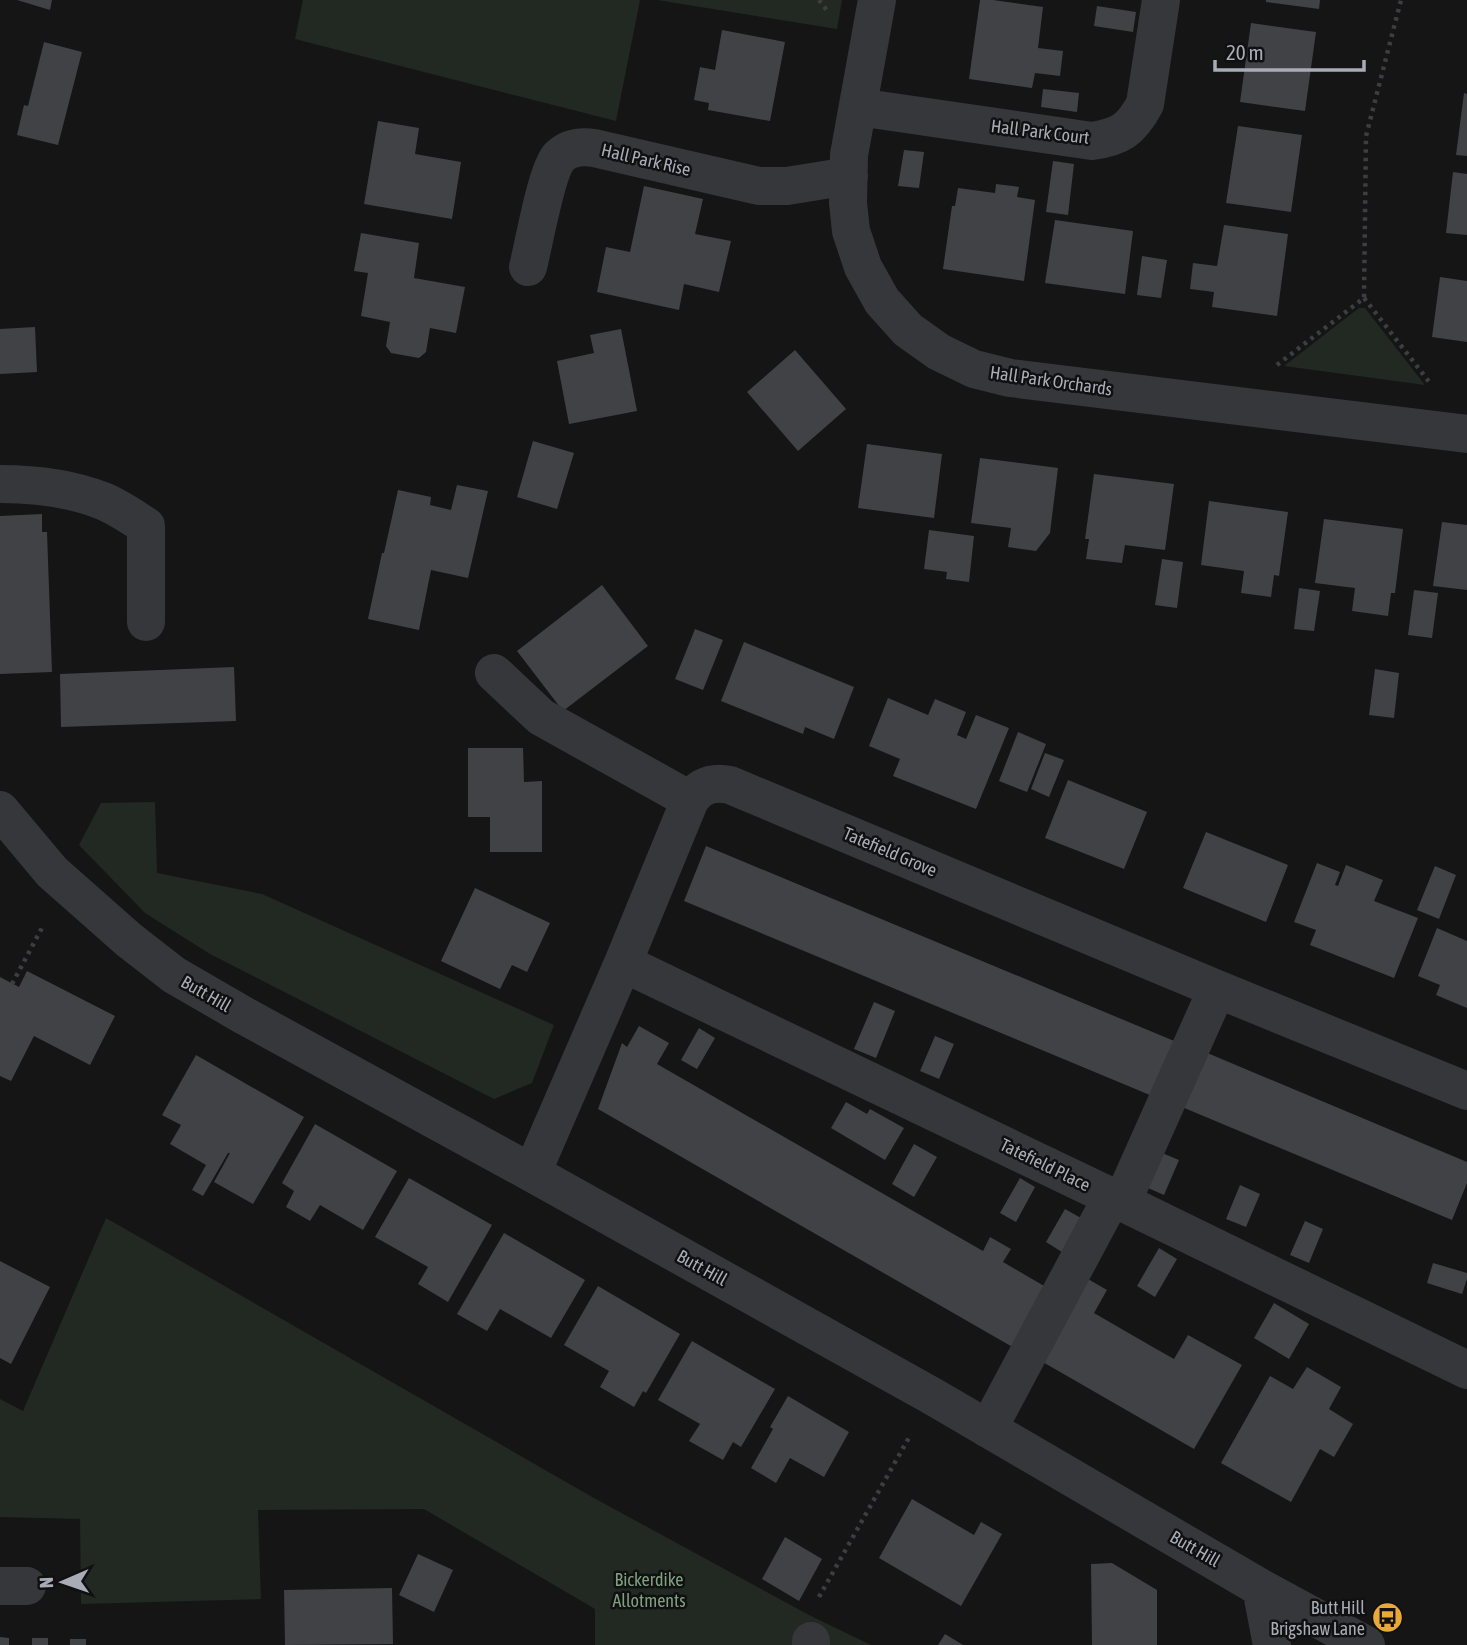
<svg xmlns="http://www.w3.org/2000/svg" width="1467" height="1645" viewBox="0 0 1467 1645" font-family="'Asap Condensed',sans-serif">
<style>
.green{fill:#212922}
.building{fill:#414246}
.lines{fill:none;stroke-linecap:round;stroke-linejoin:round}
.path{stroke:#3c3e42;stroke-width:4.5;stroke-dasharray:3.5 5;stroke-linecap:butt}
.minor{stroke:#36373b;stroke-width:38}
.labels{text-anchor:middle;stroke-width:5;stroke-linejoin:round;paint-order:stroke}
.street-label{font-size:18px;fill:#a7acb6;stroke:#101011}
.park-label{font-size:18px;fill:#7fa080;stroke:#101011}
.poi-label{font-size:18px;fill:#a7acb6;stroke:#101011;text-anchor:end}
</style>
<rect width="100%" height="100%" fill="#151516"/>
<path class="green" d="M 303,0 L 640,0 L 616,121 L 295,39 Z
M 657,0 L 842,0 L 837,29 Z
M 1359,308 L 1365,308 L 1425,385 L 1284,366 Z
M 155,802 L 157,873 L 262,894 L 554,1025 L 532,1083 L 494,1099 L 210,954 L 145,913 L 79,845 L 101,803 Z
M 106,1218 L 594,1498 L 809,1615 L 871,1645 L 595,1645 L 595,1609 L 424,1509 L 258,1510 L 261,1599 L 81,1604 L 80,1519 L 0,1517 L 0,1399 L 23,1411 Z"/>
<path class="building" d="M 17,0 L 52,0 L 50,10 Z
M 980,0 L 993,0 L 1043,7 L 1038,48 L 1063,51 L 1060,76 L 1035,73 L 1032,88 L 969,79 Z
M 1266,0 L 1320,0 L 1319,9 L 1266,2 Z
M 1097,6 L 1136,12 L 1133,32 L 1094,26 Z
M 1251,23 L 1316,32 L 1305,111 L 1240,102 Z
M 722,30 L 785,42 L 770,121 L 708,110 L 709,103 L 694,100 L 700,67 L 715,70 Z
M 44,42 L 82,52 L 58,145 L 17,135 L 24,105 L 28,106 Z
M 1043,89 L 1079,93 L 1077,112 L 1041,107 Z
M 1464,93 L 1467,94 L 1467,156 L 1456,155 Z
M 378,121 L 419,128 L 415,154 L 461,162 L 452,219 L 364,204 Z
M 1238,126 L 1302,135 L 1291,212 L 1226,203 Z
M 904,150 L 924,152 L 919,188 L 898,186 Z
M 1053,161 L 1074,164 L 1068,215 L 1046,212 Z
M 1453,172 L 1467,174 L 1467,235 L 1446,233 Z
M 996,184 L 1019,187 L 1017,197 L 1035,200 L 1024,281 L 943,269 L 952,206 L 955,206 L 958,188 L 995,193 Z
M 644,186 L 703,199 L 695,234 L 731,241 L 719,292 L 684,284 L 679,310 L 597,292 L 606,247 L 630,252 Z
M 1055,220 L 1133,231 L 1125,294 L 1045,283 Z
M 1224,225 L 1288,234 L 1277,316 L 1212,307 L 1214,292 L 1190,289 L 1193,263 L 1217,266 Z
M 361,233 L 419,243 L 414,278 L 465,287 L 456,333 L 430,328 L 426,352 L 419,358 L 391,353 L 386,346 L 390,322 L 361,316 L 368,273 L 354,271 Z
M 1142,256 L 1167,260 L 1161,298 L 1137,295 Z
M 1440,277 L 1467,281 L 1467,342 L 1432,337 Z
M 35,327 L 37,372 L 0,374 L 0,329 Z
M 621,329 L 637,411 L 569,424 L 557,361 L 594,353 L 590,335 Z
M 795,350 L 846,409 L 798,451 L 747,392 Z
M 533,441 L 574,453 L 557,509 L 517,497 Z
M 867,444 L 942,454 L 934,518 L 858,508 Z
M 980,458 L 1058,468 L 1050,533 L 1036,551 L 1008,547 L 1011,528 L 971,523 Z
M 1094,474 L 1174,484 L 1165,550 L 1125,545 L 1122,563 L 1086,559 L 1089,539 L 1085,539 Z
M 457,485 L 488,491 L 468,578 L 431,570 L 419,630 L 368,619 L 382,553 L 384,553 L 398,490 L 431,497 L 430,505 L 451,510 Z
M 1209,501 L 1288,512 L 1279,576 L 1274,575 L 1271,597 L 1241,593 L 1244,571 L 1201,565 Z
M 42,514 L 42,532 L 47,532 L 52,672 L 0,674 L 0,516 Z
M 1324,519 L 1403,529 L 1395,593 L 1391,593 L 1388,616 L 1352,611 L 1355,588 L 1315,583 Z
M 1442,522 L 1467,525 L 1467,590 L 1433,586 Z
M 929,530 L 974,536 L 969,582 L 946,579 L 947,572 L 924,569 Z
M 1162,559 L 1183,562 L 1177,608 L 1155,605 Z
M 602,585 L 648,646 L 563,711 L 517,651 Z
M 1299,588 L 1320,591 L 1314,631 L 1294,629 Z
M 1414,590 L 1438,593 L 1432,638 L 1408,635 Z
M 695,629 L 723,640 L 703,690 L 675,679 Z
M 744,642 L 854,687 L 834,739 L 805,727 L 803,734 L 721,701 Z
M 234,667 L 236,721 L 61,727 L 60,674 Z
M 1375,669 L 1399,673 L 1394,718 L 1369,715 Z
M 888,698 L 928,715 L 935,699 L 966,712 L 957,735 L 966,739 L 976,715 L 1009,728 L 976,809 L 893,776 L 900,759 L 869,746 Z
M 1018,732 L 1046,744 L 1027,792 L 999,781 Z
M 468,748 L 523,748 L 524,782 L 542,781 L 542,852 L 490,852 L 490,817 L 468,817 Z
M 1045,753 L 1064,760 L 1049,797 L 1031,789 Z
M 1068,780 L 1147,812 L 1124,869 L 1045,838 Z
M 1206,832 L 1288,865 L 1266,922 L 1183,888 Z
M 706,846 L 1179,1043 L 1157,1098 L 684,901 Z
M 1317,863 L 1340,872 L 1335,885 L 1338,886 L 1346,865 L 1383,880 L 1374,901 L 1418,918 L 1394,978 L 1310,945 L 1316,930 L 1294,922 Z
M 1435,866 L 1456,875 L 1439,919 L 1417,910 Z
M 475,888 L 550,923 L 527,972 L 512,965 L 500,989 L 441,961 Z
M 1437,928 L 1467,941 L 1467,1008 L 1436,995 L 1440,985 L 1418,976 Z
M 27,971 L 115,1016 L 90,1065 L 34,1036 L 11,1081 L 0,1076 L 0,977 L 19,987 Z
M 874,1002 L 895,1011 L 876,1058 L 854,1049 Z
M 639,1026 L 669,1043 L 657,1064 L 983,1251 L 990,1237 L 1011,1249 L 1003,1262 L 1051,1290 L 1016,1349 L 598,1109 L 622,1043 L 627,1047 Z
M 699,1028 L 715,1038 L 697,1069 L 681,1060 Z
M 935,1036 L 954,1044 L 939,1079 L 920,1071 Z
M 1205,1052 L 1467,1162 L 1467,1183 L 1452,1220 L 1182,1107 Z
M 196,1055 L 304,1117 L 253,1204 L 214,1182 L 230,1153 L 228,1153 L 203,1196 L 192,1190 L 206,1165 L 170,1144 L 181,1125 L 162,1115 Z
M 846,1102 L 867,1114 L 870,1109 L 904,1128 L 885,1160 L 831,1128 Z
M 315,1124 L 397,1171 L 363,1230 L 320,1205 L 310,1221 L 286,1207 L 294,1191 L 282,1183 Z
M 914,1144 L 937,1157 L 914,1197 L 892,1184 Z
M 1162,1153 L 1179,1160 L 1164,1195 L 1148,1188 Z
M 409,1178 L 492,1225 L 448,1302 L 418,1284 L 428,1267 L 375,1237 Z
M 1020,1178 L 1035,1187 L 1016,1222 L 1000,1213 Z
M 1240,1185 L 1260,1194 L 1246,1227 L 1226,1219 Z
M 1065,1209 L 1081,1218 L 1062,1252 L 1046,1242 Z
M 1305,1221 L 1323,1229 L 1309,1263 L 1290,1255 Z
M 504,1233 L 585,1280 L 551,1338 L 500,1309 L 487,1331 L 457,1314 Z
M 1159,1248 L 1177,1259 L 1155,1297 L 1137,1286 Z
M 0,1261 L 50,1287 L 11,1364 L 0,1358 Z
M 1433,1263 L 1467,1273 L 1467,1279 L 1462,1294 L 1427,1283 Z
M 1088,1279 L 1107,1290 L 1094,1313 L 1151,1346 L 1174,1359 L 1188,1335 L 1242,1365 L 1194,1449 L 1041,1361 Z
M 598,1286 L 680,1334 L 646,1393 L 643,1391 L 634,1407 L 600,1387 L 609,1371 L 564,1345 Z
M 1274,1303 L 1309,1324 L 1289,1359 L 1254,1338 Z
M 692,1341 L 775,1389 L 741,1447 L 733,1442 L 723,1460 L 689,1441 L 700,1424 L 658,1400 Z
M 1307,1367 L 1341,1387 L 1329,1409 L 1353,1424 L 1334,1457 L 1320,1449 L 1291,1502 L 1221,1463 L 1270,1376 L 1293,1389 Z
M 788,1396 L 849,1432 L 824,1477 L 790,1458 L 776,1483 L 751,1468 L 773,1429 L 770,1427 Z
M 912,1499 L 974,1535 L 981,1522 L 1002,1534 L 961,1606 L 879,1558 Z
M 785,1537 L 822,1559 L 799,1601 L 762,1579 Z
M 418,1554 L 453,1570 L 434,1612 L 399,1595 Z
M 1112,1563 L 1157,1590 L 1157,1645 L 1092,1645 L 1091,1564 Z
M 392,1588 L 393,1644 L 285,1645 L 284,1590 Z
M 945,1634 L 963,1645 L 938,1645 Z
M 0,1637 L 9,1638 L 9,1645 L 0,1645 Z
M 32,1638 L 48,1638 L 48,1645 L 32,1645 Z
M 70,1639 L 86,1639 L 86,1645 L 70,1645 Z"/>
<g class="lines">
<path class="path" d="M 819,0 L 829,13
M 1364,298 L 1430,383
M 1277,365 L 1364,298 L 1366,136 L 1401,0
M 12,984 L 43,926
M 819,1597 L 911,1434"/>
<path class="minor" d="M 877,0 L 849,155 L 848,203 L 851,231 L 863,267 L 882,301 L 908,330 L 939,352 L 974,369 L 1010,378 L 1467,434
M 858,107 L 1092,141 C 1120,137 1131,130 1145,104 L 1161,0
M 528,267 C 534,244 546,172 559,157 C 569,147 581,146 594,148 L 759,186 L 787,186 L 849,176
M 0,484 C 35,484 70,488 103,501 C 118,507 132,517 146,526 L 146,622
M 494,673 L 541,717 L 690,800
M 0,810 L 52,872 L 129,940 L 174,975 L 243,1015 L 532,1173 L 932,1396 L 1261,1588 L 1366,1645
M 623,963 L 1122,1202 L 1467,1370
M 532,1173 L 623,963 L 690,800 C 700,786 712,781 730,785 L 1217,989 L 1467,1091
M 1122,1202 L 1217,989
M 988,1429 L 1112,1197
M 0,1586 L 27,1586
M 1261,1588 L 1272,1645
M 811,1645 L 811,1641"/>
</g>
<defs>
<symbol id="bus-disc" viewBox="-11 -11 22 22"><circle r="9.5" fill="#e9a83a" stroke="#101011"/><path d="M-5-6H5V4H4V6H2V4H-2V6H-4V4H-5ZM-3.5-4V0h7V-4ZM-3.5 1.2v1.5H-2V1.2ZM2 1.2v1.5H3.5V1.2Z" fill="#111"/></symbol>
</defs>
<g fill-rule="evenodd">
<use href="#bus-disc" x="1370" y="1600" width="35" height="35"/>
</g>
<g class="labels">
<g class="street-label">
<text transform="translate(1040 132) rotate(7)" y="6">Hall Park Court</text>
<text transform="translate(646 160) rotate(13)" y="6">Hall Park Rise</text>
<text transform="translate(1051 381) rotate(8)" y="6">Hall Park Orchards</text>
<text transform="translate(890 852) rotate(23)" y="6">Tatefield Grove</text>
<text transform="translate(206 994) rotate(30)" y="6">Butt Hill</text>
<text transform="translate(1045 1165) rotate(26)" y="6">Tatefield Place</text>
<text transform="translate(702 1268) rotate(29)" y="6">Butt Hill</text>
<text transform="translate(1195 1549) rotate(30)" y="6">Butt Hill</text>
</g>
<g class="park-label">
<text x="649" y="1586">Bickerdike<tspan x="649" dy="21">Allotments</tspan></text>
</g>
<g class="poi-label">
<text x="1365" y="1614">Butt Hill<tspan x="1365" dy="21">Brigshaw Lane</tspan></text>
</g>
</g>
<g transform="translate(63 1582) rotate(268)" stroke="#101011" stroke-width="5" paint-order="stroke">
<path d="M0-5L12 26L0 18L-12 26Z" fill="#a7acb6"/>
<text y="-10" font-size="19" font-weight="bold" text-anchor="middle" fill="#a7acb6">N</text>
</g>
<path d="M1215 60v10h149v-10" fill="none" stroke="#a7acb6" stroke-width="3.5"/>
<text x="1226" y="60" font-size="21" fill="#a7acb6" stroke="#101011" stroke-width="5" paint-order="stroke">20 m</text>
</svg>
